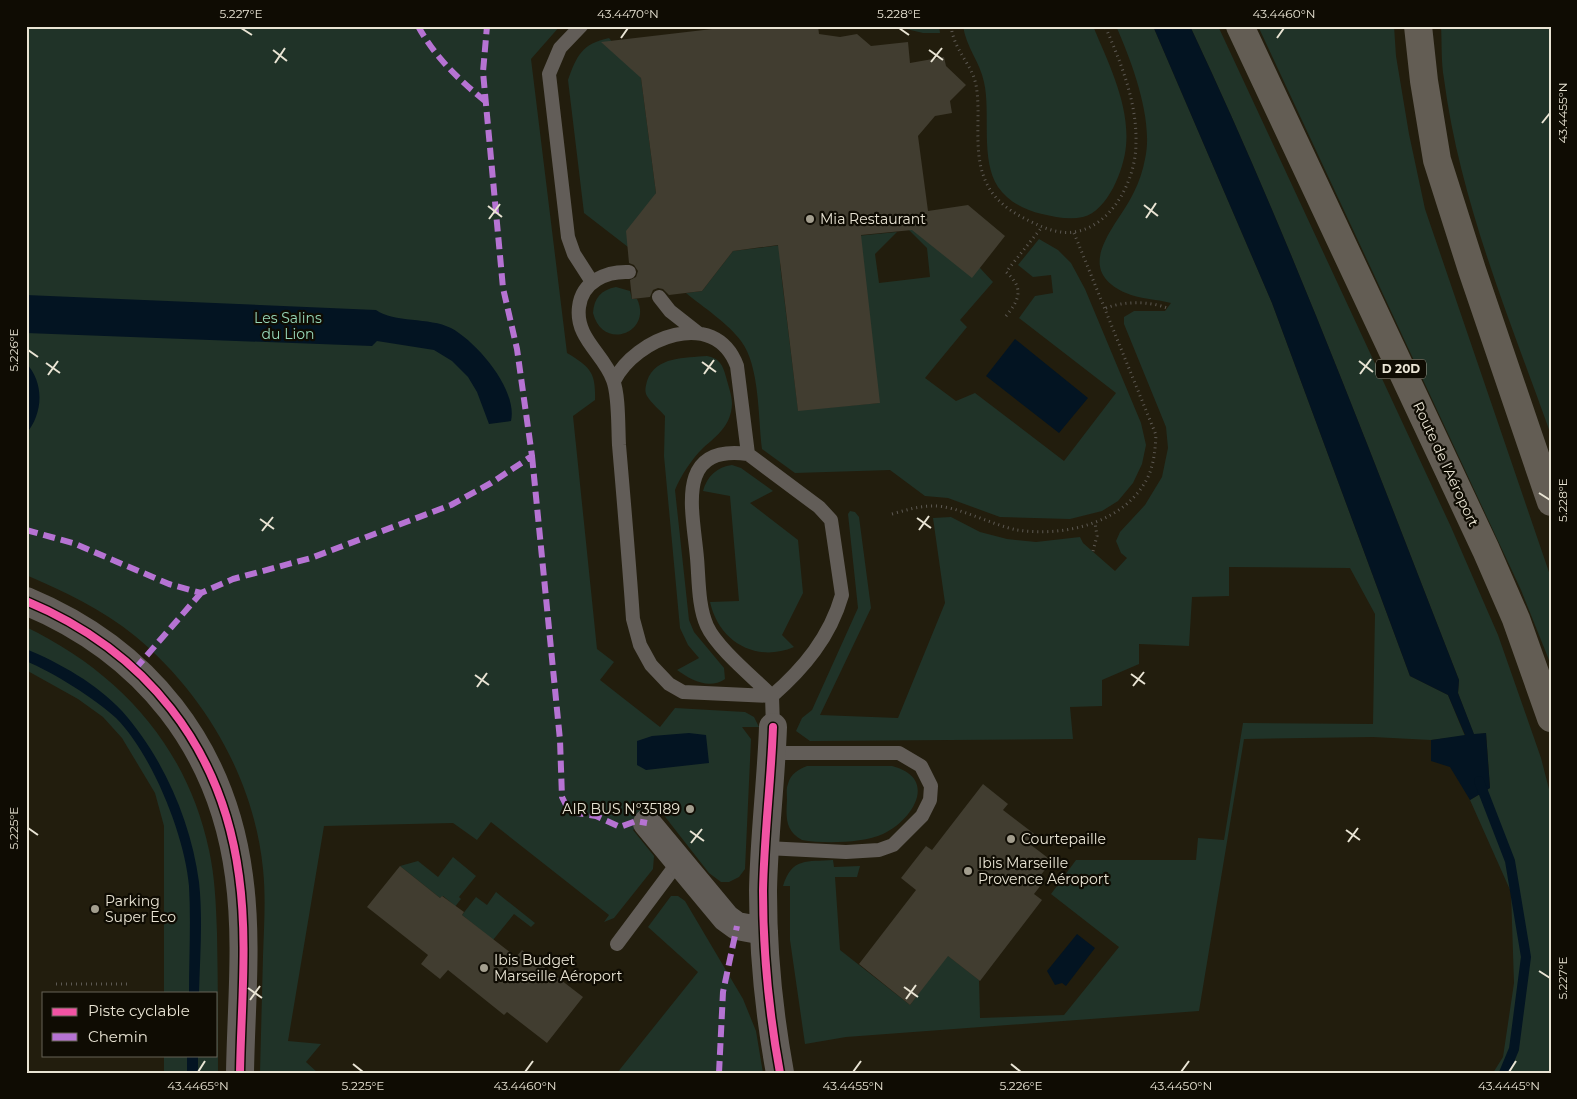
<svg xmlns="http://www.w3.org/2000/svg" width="1577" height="1099" viewBox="0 0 1577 1099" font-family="Montserrat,sans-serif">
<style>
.green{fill:#203328}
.water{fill:#031422}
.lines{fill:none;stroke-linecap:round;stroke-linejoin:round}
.stream{stroke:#031422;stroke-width:10}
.building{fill:#413d30}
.path{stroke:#5d5953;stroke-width:3;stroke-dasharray:1 4;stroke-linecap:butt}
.service{stroke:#625d58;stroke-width:14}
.minor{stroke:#625d58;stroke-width:28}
.primary{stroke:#635d54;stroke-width:28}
.quiet{stroke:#b673d3;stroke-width:6;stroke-dasharray:12 6;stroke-linecap:butt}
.cycleway-casing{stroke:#0f0c03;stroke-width:11}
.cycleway{stroke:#f153a3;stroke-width:8}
.ticks{fill:none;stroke:#e9e4d4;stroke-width:2}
.poi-dot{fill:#a39e8e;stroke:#0f0c03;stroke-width:2}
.labels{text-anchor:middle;stroke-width:4.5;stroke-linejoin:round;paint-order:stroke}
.shield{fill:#0f0c03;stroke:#a8a395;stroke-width:1}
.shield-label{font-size:12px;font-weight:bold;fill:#e9e4d4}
.poi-label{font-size:14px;fill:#e9e4d4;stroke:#0f0c03;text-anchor:start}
.park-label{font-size:14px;fill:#98d8ba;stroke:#0f0c03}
.street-label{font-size:14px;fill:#e9e4d4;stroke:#0f0c03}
.neatline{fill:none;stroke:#e9e4d4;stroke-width:2}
.ticks-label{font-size:12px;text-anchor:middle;fill:#e9e4d4}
</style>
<rect width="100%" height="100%" fill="#221d0d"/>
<path class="green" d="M 26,26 L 560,26 L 531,59 L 567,353 C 590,367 596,372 595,400 L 573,416 L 597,649 L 614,662 L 600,680 L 660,727 L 675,708 L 745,712 L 754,717 L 759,727 L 742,727 L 751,739 L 745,869 L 739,877 L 729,882 L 721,882 L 709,873 L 659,809 L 633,830 L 654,856 L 653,869 L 614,918 L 604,922 L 609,915 L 491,822 L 477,840 L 453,823 L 324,826 L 288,1041 L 321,1044 L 306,1062 L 318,1073 L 260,1073 C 261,1034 262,995 263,956 C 264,926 266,898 263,869 C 254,778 204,693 135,636 C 103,610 64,591 26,575 Z
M 894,26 L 939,26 L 940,33 L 923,33 Z
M 963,26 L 1093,26 C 1108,62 1130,105 1126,146 C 1124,169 1108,211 1083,217 C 1069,220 1055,217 1042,214 C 1024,210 1009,202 998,187 C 980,159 991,113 984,82 C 980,62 966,47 963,26 Z
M 1116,26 L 1153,26 L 1272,303 L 1410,676 L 1448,695 L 1465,736 L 1431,740 L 1373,737 L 1244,739 L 1199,1011 L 846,1037 L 805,1044 L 790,940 L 790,886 L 783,886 C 792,857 807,862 833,860 L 834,867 L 860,866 L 857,877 L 835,877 L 840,950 L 910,1005 L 947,955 L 979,980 L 980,1018 L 1064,1015 L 1119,947 L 1051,894 L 1076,860 L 1196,860 L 1198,838 L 1224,840 L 1243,723 L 1373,724 L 1375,614 L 1350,568 L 1229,567 L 1229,596 L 1192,597 L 1189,646 L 1139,644 L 1139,664 L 1102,680 L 1102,706 L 1070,707 L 1073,739 L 810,741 L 796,731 L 802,718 L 812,710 L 858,608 L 848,514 L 850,511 L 855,512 L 859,517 L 871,608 L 820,715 L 898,718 L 945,603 L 933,518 L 951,517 L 980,532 L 1007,539 L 1036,542 L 1080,537 L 1083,543 L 1115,571 L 1127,558 L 1121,553 L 1116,541 L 1120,532 L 1145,505 L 1162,477 L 1168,448 L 1166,427 L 1124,324 L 1124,317 L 1134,311 L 1165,311 L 1171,303 C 1156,299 1139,299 1126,293 C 1070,268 1118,226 1134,192 C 1139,182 1143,170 1145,159 C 1154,120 1132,62 1116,26 Z
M 1190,26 L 1218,26 L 1451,527 L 1498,635 L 1541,758 L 1551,797 L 1551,1073 L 1493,1073 L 1503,1057 L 1514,983 L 1511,892 L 1470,800 L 1490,788 L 1486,733 L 1474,735 L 1458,693 L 1459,680 C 1373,460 1291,240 1190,26 Z
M 1258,26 L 1394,26 L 1396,56 L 1409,134 L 1425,209 L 1551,578 L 1551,665 L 1521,590 Z
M 1441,26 L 1551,26 L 1551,435 C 1510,320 1460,202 1444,79 C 1441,62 1442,44 1441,26 Z
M 609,38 L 641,78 L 656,193 L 628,247 L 584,213 L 568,80 C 577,55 582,44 609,38 Z
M 941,226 L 993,282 L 960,320 L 967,327 L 925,378 L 956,401 L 975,393 L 1064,461 L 1116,393 L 1019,318 L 1035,296 L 1053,293 L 1051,275 L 1033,277 L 1018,265 L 1039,239 L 1058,250 L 1071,263 L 1085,289 L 1141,423 L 1146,445 L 1142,464 L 1133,483 L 1118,501 L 1102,511 L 1070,519 L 1000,517 L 948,498 L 925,496 L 890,470 L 795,473 L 762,449 C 758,418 760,366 741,341 C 729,324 703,307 686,293 L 702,291 L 733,251 L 789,244 L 780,264 L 798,410 L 879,403 L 857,236 L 897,232 L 875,254 L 879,283 L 930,277 L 927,248 L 909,230 Z
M 616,287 L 630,291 L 632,299 L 637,299 C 653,332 603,352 593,313 C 594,298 601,290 616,287 Z
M 707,356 C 719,358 723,365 726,377 C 728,385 732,395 732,404 C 731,425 718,435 703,448 C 692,459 681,475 675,490 L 689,620 L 694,632 L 724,668 L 725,679 C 709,690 691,680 677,670 L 699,658 L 688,645 L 680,628 L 664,456 L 665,416 C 660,410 651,403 647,396 C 644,391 646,386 647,381 C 656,356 685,358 707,356 Z
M 732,465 L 741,468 L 773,491 L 750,503 L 798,540 L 803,593 L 782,635 L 794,647 C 756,663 719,642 710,602 L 739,601 L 730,496 L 703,491 C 707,476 717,467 732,465 Z
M 26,627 C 119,672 187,746 209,850 C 215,877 216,905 217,933 C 218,979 218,1026 218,1073 L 164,1073 L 164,1055 L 216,1055 L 216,993 L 164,993 L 164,826 L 155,793 L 122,738 L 103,717 L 78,699 L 26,670 Z
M 807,766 L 892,766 C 939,778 913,820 883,834 C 863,843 824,844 802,840 C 785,831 786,817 787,800 C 787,795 786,788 788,784 C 790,774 799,769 807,766 Z
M 453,857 L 476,876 L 459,897 L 461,899 L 454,908 L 454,905 L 443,896 L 440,898 L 400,866 L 418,861 L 438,877 Z
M 496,892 L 535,923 L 531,927 L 514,914 L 493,940 L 462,915 L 476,897 L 487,905 Z
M 671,896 L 678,896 L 685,901 L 743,999 L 756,1031 L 763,1073 L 617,1073 L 698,972 L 648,927 Z"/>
<path class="water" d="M 1153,26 L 1190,26 C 1291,240 1373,460 1459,680 L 1458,693 L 1474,734 L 1486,733 L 1490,788 L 1470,800 L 1450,767 L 1431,761 L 1431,740 L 1465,735 L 1448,695 L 1410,676 L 1272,303 Z
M 26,295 L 376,310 C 394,323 429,317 451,328 C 477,342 518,390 511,421 L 489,424 L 477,392 L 468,377 L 452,361 L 434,350 L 377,341 L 372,346 L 26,333 Z
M 1015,339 L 1088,398 L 1059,433 L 986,376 Z
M 26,363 C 45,383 43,414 26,434 Z
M 26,649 C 60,663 97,684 122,711 C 163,757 191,821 199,882 C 203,918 200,957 199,993 L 189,993 C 189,957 191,922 189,886 C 185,836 152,754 116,718 C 93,697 54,673 26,661 Z
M 689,733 L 706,735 L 709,763 L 646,770 L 637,765 L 637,741 L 652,736 Z
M 1077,934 L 1095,948 L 1066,986 L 1062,983 L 1055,985 L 1047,971 Z
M 187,1055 L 198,1055 L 198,1073 L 187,1073 Z"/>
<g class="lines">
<path class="stream" d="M 1479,781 L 1510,861 L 1526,957 L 1514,1049 L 1504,1073"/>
</g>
<path class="building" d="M 738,26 L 818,26 L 819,34 L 840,37 L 857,34 L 871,46 L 908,42 L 910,63 L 944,57 L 946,66 L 966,85 L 950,101 L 952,113 L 935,116 L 918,136 L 928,211 L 968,205 L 1005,236 L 972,278 L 912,230 L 861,235 L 880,403 L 798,411 L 778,245 L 733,251 L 702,291 L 669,295 L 663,289 L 658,288 L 653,290 L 650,297 L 632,299 L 630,280 L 636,277 L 638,271 L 634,265 L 629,263 L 626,231 L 656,193 L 641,78 L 601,42 Z
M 983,784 L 1008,804 L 1003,810 L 1037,836 L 1031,845 L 1052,861 L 1040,876 L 1045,880 L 1034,894 L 1042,900 L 980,981 L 948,956 L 910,1005 L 859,964 L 916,890 L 901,878 L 926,846 L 932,850 Z
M 400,866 L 440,898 L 442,896 L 464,912 L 462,915 L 516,957 L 522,950 L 583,997 L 547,1043 L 507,1012 L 504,1015 L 448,970 L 440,979 L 421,964 L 428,955 L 367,907 Z"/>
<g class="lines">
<path class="path" d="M 951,26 C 954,51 972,64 976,85 C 982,117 971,155 988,186 C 998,205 1018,216 1038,225 C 1049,230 1062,234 1074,232 C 1113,226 1136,179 1136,143 C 1137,102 1121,63 1105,26
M 1106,308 C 1124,301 1149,301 1167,308
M 1006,316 C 1020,299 1024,288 1006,272 L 1042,227
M 892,514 C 906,510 919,506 933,506 C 955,505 992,525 1017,530 C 1063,537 1123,524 1147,479 C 1154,465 1155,451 1156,435 L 1074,233
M 1093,551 L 1097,536 L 1095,523
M 56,984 L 127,984"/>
<path class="service" d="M 581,26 L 560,48 L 549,74 L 568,237 L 574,254 L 592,282
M 659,297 L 670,311 L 698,333
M 614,381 C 635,338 715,306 737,366 L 748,454 L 819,507 L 831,520 L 842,595 C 830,637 804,668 772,696 L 683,692 L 669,684 L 651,665 L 640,645 L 633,619 C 629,561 624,503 619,445 C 618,428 619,395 613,380 C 604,354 575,338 579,307 C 582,281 607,271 629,272
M 748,454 C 674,444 693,511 697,558 C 699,580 698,606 707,626 C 717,648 754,678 772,696 L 773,727
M 766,848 L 846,852 L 879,850 L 893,845 L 922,816 L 930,800 L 931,786 L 921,766 L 899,753 L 772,753
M 617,944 L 679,861"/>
<path class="minor" d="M 26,601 C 146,651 222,747 239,876 C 248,941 241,1008 240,1073
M 773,727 C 771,782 764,836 763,891 C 763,952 769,1013 780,1073
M 647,823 L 726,918 L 737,926 L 764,931"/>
<path class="primary" d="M 1240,26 L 1486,550 L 1516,619 L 1551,718
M 1418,26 L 1424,81 L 1437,160 L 1472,270 L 1551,502"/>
<path class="quiet" d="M 418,26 C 435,57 458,79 485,101
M 532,456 L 560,740 L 562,797 L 567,807 L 577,813 L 596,816 L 620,827 L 636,821 L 647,823
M 26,530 L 73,543 L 169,584 L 201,593 L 233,579 L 311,558 L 451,505 L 491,483 L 532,456 L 517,349 L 503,288 L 483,72 L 487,26
M 135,669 L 201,593
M 719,1073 L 723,992 L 737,926"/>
<defs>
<path id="cycleway" d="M 26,601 C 146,651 222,747 239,876 C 248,941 241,1008 240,1073
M 773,727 C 771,782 764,836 763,891 C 763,952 769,1013 780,1073"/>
</defs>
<use href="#cycleway" class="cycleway-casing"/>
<use href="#cycleway" class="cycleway"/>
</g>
<path class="ticks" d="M 241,28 L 252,35M 899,28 L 909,35M 621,38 L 628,28M 1277,38 L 1284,28M 273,50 L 287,61M 929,50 L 943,60M 931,62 L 942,48M 275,63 L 285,48M 1542,123 L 1550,113M 1144,205 L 1158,216M 488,206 L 502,217M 1146,218 L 1156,203M 489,219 L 500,204M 28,350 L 38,357M 1359,361 L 1373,372M 702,362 L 716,372M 46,363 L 60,373M 704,374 L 714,360M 1360,374 L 1371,359M 48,375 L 58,361M 1539,493 L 1550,500M 917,518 L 931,528M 260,519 L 274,529M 919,530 L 929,516M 262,531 L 273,517M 1131,674 L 1145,684M 475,675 L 489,685M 1133,686 L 1144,672M 477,687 L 487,673M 28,828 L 38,835M 1346,830 L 1360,840M 690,831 L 704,841M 1348,842 L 1358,828M 691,843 L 702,829M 1539,971 L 1550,978M 904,987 L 918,997M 248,988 L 262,998M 906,999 L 916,985M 250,1000 L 260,986M 353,1064 L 363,1072M 1011,1064 L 1021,1072M 198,1072 L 205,1061M 525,1072 L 533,1061M 853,1072 L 861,1061M 1181,1072 L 1189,1061M 1509,1072 L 1516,1061"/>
<g class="poi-dot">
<circle cx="810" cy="219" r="5"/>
<circle cx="690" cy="809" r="5"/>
<circle cx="1011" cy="839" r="5"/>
<circle cx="968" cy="871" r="5"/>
<circle cx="95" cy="909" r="5"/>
<circle cx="484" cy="968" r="5"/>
</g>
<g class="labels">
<rect class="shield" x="1376" y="359.5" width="50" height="19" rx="4"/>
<g class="shield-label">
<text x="1401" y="373">D 20D</text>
</g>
<g class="poi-label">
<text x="820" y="224">Mia Restaurant</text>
<text x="680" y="814" text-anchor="end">AIR BUS N°35189</text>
<text x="1021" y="844">Courtepaille</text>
<text x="978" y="868">Ibis Marseille<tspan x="978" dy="16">Provence Aéroport</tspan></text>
<text x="105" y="906">Parking<tspan x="105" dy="16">Super Eco</tspan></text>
<text x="494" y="965">Ibis Budget<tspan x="494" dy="16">Marseille Aéroport</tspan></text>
</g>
<g class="park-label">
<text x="288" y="323">Les Salins<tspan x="288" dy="16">du Lion</tspan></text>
</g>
<g class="street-label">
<text transform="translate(1446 464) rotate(65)" y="5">Route de l'Aéroport</text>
</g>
</g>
<rect width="1577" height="1099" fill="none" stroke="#0f0c03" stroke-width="55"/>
<rect x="42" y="992" width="175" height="65" fill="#0f0c03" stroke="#666257"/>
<rect x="52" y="1008" width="25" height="8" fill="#f153a3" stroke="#666257"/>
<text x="88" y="1016" font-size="15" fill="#e9e4d4">Piste cyclable</text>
<rect x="52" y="1033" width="25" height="8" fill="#b673d3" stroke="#666257"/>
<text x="88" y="1042" font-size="15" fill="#e9e4d4">Chemin</text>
<rect x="28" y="28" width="1522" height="1044" class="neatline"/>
<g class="ticks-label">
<text x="241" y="18">5.227°E</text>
<text x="628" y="18">43.4470°N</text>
<text x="899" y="18">5.228°E</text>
<text x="1284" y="18">43.4460°N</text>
<text transform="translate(1563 113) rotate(-90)" y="4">43.4455°N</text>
<text transform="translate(14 350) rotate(-90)" y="4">5.226°E</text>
<text transform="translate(1563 500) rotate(-90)" y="4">5.228°E</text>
<text transform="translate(14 828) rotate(-90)" y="4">5.225°E</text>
<text transform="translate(1563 978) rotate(-90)" y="4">5.227°E</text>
<text x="198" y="1090">43.4465°N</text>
<text x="363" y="1090">5.225°E</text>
<text x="525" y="1090">43.4460°N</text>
<text x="853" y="1090">43.4455°N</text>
<text x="1021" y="1090">5.226°E</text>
<text x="1181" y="1090">43.4450°N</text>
<text x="1509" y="1090">43.4445°N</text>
</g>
</svg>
